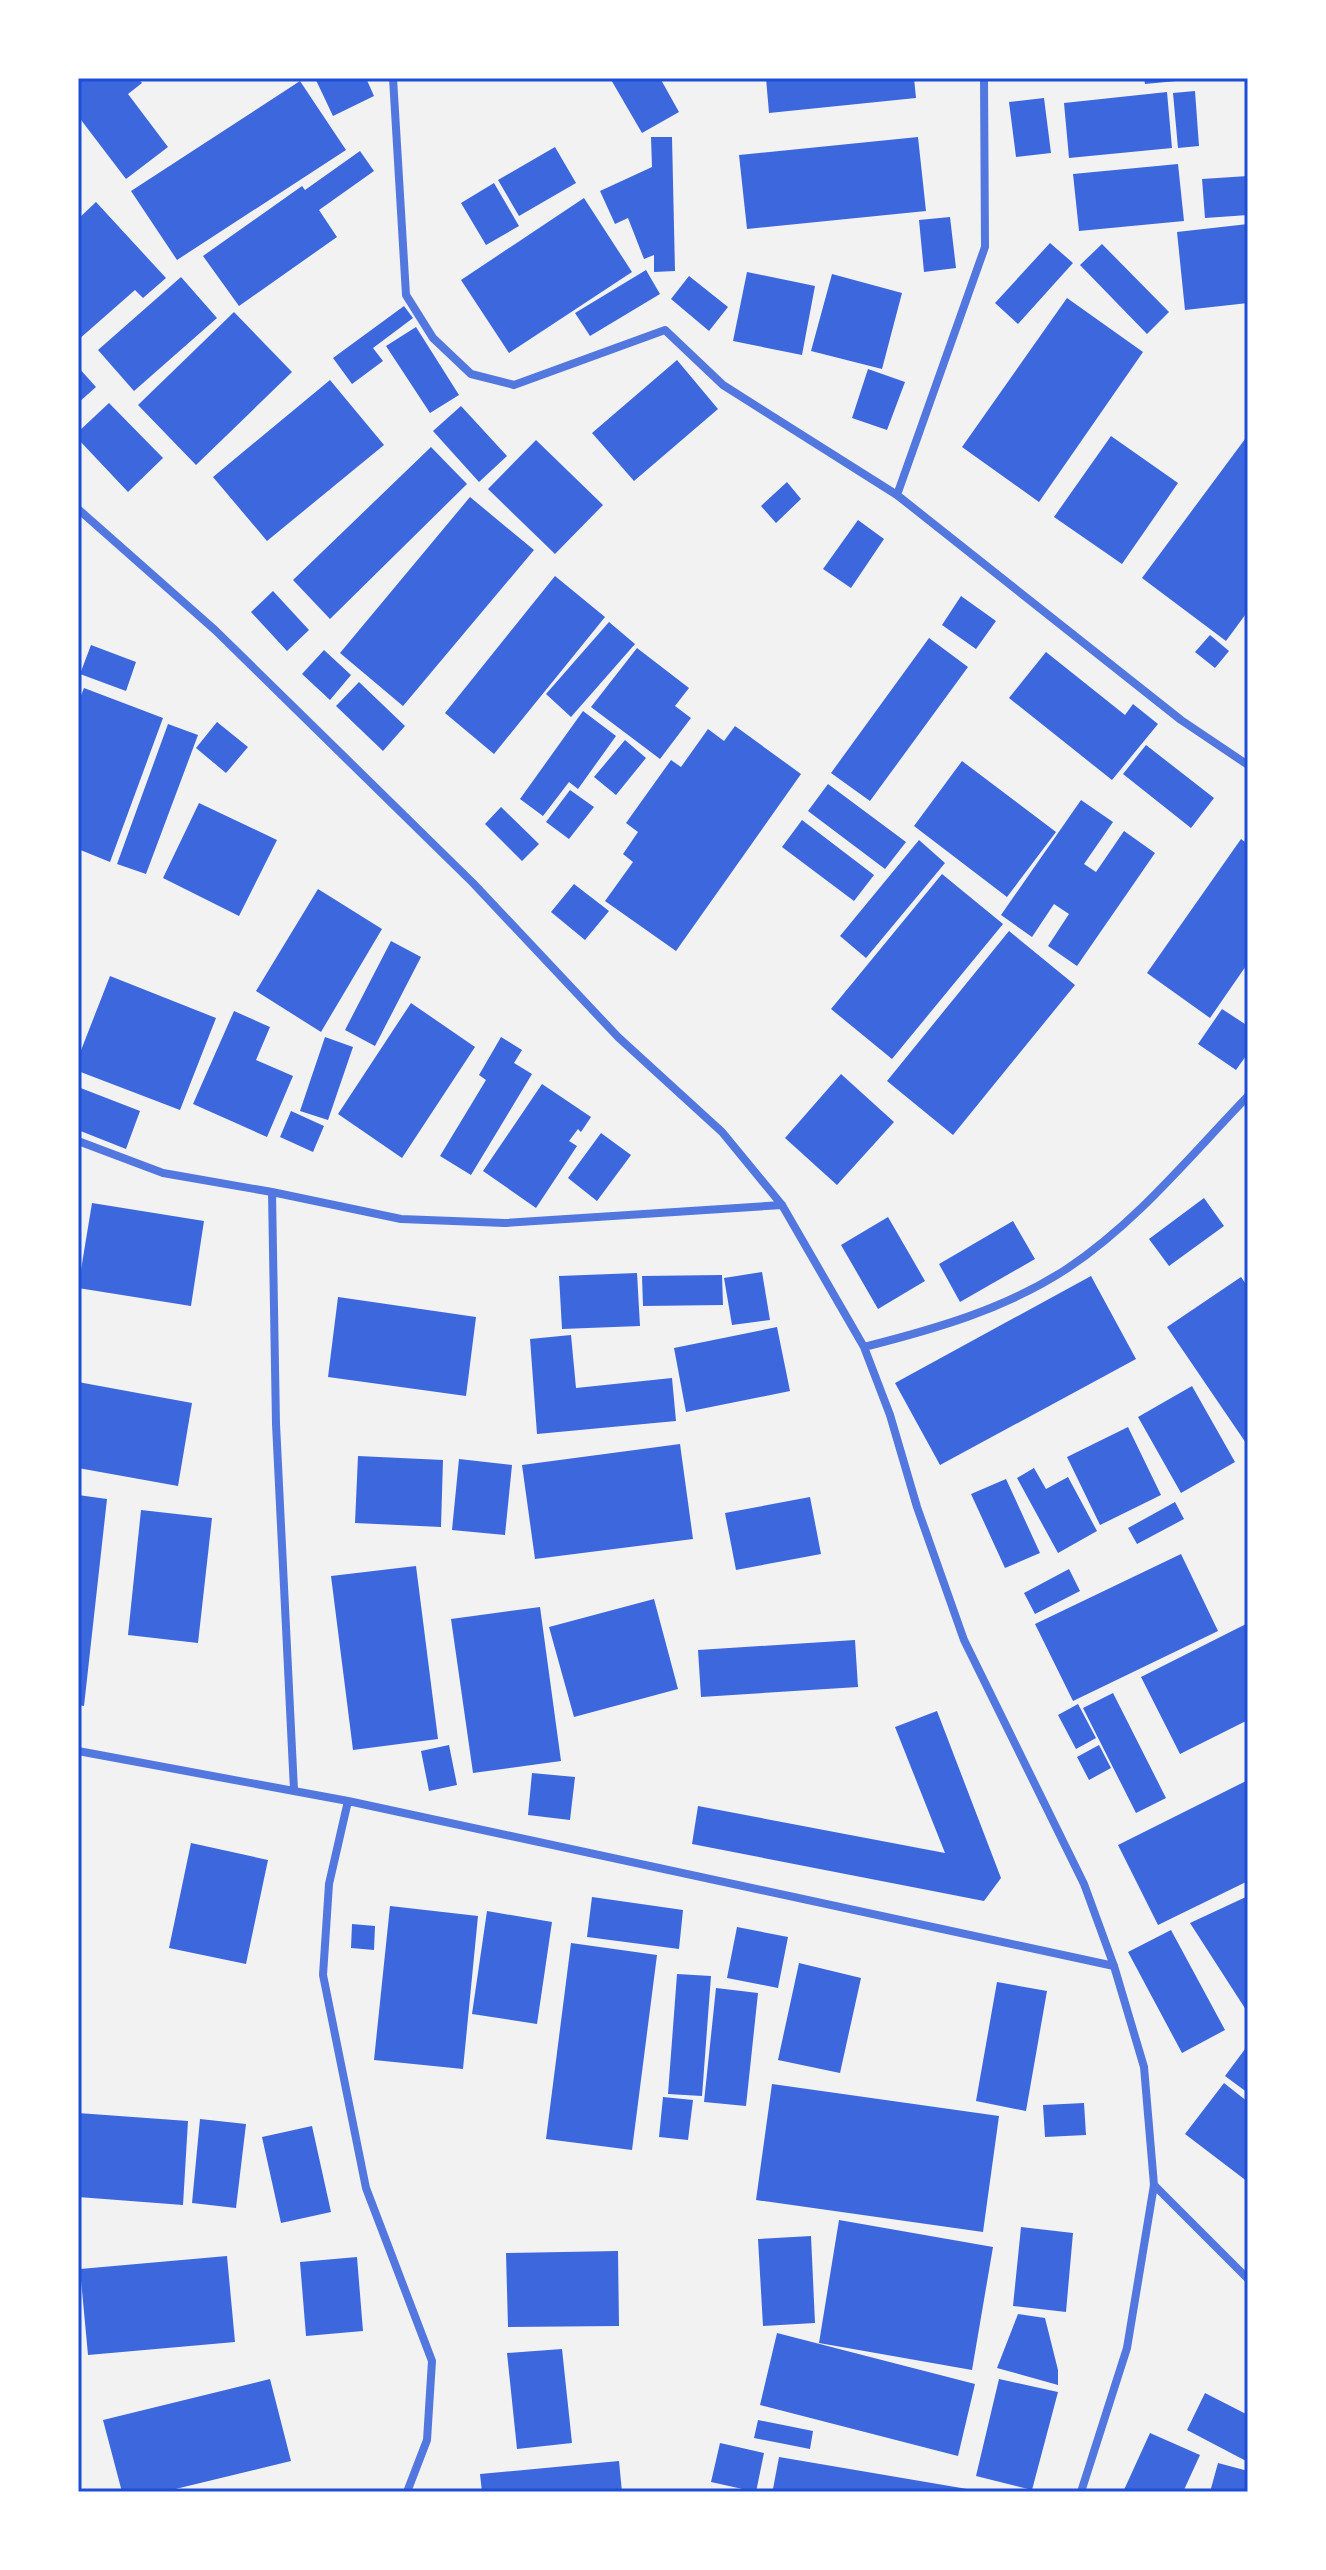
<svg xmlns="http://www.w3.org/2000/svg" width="1326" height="2570" viewBox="0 0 1326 2570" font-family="'Archivo Narrow',sans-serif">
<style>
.building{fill:#3d67dc}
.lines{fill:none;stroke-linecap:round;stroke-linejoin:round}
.minor{stroke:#5277de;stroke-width:8}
.neatline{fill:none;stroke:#1d4ed8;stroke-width:3}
</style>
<rect width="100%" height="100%" fill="#f2f2f2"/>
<path class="building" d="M 78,78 L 138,78 L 142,83 L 128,94 L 168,147 L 126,179 L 78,116 Z
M 315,78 L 366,78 L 374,96 L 333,116 Z
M 610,78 L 660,78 L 679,112 L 642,133 Z
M 766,78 L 914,78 L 916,98 L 769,113 Z
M 1144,78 L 1187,78 L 1187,80 L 1145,84 Z
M 300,81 L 346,150 L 177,260 L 131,191 Z
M 1195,91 L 1199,146 L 1178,148 L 1173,93 Z
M 1167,92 L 1172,148 L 1069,158 L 1064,103 Z
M 1044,98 L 1051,153 L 1016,157 L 1009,102 Z
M 651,137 L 672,137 L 675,271 L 654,272 L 654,255 L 644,259 L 628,218 L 615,224 L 600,191 L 652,167 Z
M 918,137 L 926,211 L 747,229 L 739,155 Z
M 555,147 L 576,183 L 519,216 L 498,180 Z
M 360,151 L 374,171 L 319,210 L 337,237 L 239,306 L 203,256 L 302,186 L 305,190 Z
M 1178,164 L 1184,221 L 1079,231 L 1073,174 Z
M 1248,176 L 1248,215 L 1205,218 L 1202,179 Z
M 494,183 L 519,226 L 486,245 L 461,203 Z
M 584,198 L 632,272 L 509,353 L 461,280 Z
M 96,202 L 166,278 L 143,298 L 135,290 L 78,340 L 78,219 Z
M 950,217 L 956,268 L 924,272 L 919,220 Z
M 1248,224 L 1248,303 L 1185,310 L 1177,232 Z
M 1050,243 L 1073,263 L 1018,324 L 995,303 Z
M 1102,244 L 1169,312 L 1147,334 L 1080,265 Z
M 646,270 L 660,294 L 590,336 L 575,313 Z
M 747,272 L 815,286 L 802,355 L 733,341 Z
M 832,274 L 902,293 L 882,369 L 811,351 Z
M 689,276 L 728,307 L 709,331 L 671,299 Z
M 181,277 L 217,318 L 134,391 L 98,350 Z
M 1067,298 L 1143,352 L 1039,502 L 962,447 Z
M 404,306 L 413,318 L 373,348 L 383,361 L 352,384 L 333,358 Z
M 234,312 L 292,372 L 196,465 L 138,405 Z
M 416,327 L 459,395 L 430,413 L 386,346 Z
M 677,360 L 718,409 L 634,481 L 592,433 Z
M 78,367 L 96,387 L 78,403 Z
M 868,369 L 905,382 L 887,430 L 852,418 Z
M 330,380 L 384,445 L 267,541 L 213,477 Z
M 109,403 L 163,458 L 128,492 L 78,439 L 78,432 Z
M 461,406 L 507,456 L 479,482 L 433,431 Z
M 1248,435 L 1248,611 L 1226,641 L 1142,578 Z
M 1111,436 L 1178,483 L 1122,564 L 1054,517 Z
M 536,440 L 603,505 L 555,554 L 488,489 Z
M 431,447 L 467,484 L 330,619 L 293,580 Z
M 787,482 L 801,499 L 776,523 L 761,506 Z
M 470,497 L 534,550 L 403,706 L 340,653 Z
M 858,520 L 884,539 L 851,588 L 823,569 Z
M 555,576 L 605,617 L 494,754 L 445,713 Z
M 273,591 L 309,630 L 287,651 L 251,612 Z
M 961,596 L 996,621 L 976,649 L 942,625 Z
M 609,622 L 635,644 L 571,717 L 546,694 Z
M 1210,635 L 1229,651 L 1215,668 L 1195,652 Z
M 929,638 L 968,667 L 870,801 L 831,773 Z
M 91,645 L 136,662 L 126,691 L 80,674 Z
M 637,648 L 689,688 L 675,706 L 691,718 L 660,759 L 591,707 Z
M 324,650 L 351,675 L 330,700 L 302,674 Z
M 1046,652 L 1125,715 L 1133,704 L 1158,724 L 1112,780 L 1009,698 Z
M 359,682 L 405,726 L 383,751 L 336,706 Z
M 84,688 L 163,718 L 110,862 L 78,849 L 78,703 Z
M 583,711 L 616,736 L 578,789 L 569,782 L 543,816 L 520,799 Z
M 217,722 L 248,747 L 226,773 L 196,748 Z
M 168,724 L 198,735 L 146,874 L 117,864 Z
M 735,726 L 801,774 L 676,951 L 605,901 L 633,862 L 623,854 L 638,832 L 626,823 L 671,760 L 681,767 L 708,729 L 724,741 Z
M 625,740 L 646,758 L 616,795 L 594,777 Z
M 1146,745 L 1214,798 L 1191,828 L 1123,774 Z
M 962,761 L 1056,832 L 1007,897 L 914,826 Z
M 828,784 L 906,842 L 885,869 L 808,811 Z
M 570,790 L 594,807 L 569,839 L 546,822 Z
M 1081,800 L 1113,822 L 1084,864 L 1096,872 L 1124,831 L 1155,853 L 1077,966 L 1048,946 L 1069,914 L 1054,904 L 1032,937 L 1001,915 Z
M 199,803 L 277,840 L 239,916 L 163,878 Z
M 501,807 L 539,844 L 522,861 L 485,824 Z
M 802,820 L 874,875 L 854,901 L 782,847 Z
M 1241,839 L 1248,844 L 1248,963 L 1210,1018 L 1147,973 Z
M 919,840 L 945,863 L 866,958 L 840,936 Z
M 942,874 L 1003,924 L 892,1059 L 831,1009 Z
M 574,884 L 609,911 L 585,940 L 551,912 Z
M 318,889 L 382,929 L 321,1032 L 256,991 Z
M 1009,931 L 1075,985 L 953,1135 L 887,1081 Z
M 391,941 L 421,957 L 375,1046 L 345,1030 Z
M 110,976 L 216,1018 L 180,1110 L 78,1071 L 78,1058 Z
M 411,1003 L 475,1047 L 402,1158 L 338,1114 Z
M 1222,1009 L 1248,1026 L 1248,1053 L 1236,1070 L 1198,1044 Z
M 234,1011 L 270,1027 L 256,1060 L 293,1076 L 267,1137 L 193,1104 Z
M 325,1037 L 353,1047 L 328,1120 L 300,1111 Z
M 501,1037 L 522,1050 L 514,1063 L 532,1074 L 471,1175 L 440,1156 L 486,1080 L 479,1075 Z
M 841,1074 L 894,1122 L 837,1185 L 785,1138 Z
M 542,1084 L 591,1117 L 581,1132 L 578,1129 L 569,1141 L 577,1146 L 536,1208 L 483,1171 Z
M 78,1087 L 140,1111 L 126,1149 L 78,1130 Z
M 291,1111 L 324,1126 L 313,1152 L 280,1137 Z
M 601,1133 L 631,1155 L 597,1201 L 568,1178 Z
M 1204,1198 L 1224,1226 L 1169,1266 L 1149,1239 Z
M 92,1203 L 204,1221 L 191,1306 L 78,1288 Z
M 888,1217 L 925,1281 L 878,1309 L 841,1245 Z
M 1013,1221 L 1035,1259 L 960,1302 L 939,1264 Z
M 762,1272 L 770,1320 L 732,1325 L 724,1278 Z
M 637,1273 L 640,1326 L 562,1329 L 559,1276 Z
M 722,1275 L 723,1305 L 643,1306 L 642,1276 Z
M 1091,1276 L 1136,1359 L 940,1465 L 895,1383 Z
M 1241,1277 L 1248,1287 L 1248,1446 L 1167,1327 Z
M 338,1297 L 476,1317 L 466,1396 L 328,1377 Z
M 777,1327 L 790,1391 L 686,1412 L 674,1348 Z
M 571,1335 L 576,1388 L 672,1378 L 676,1421 L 537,1434 L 530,1339 Z
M 78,1382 L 192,1403 L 178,1486 L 78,1468 Z
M 1192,1386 L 1235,1462 L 1181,1493 L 1138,1417 Z
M 1128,1427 L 1161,1495 L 1100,1525 L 1067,1457 Z
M 680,1444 L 693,1539 L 535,1559 L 522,1465 Z
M 358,1456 L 443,1460 L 441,1527 L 355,1523 Z
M 459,1459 L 512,1465 L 505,1535 L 452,1530 Z
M 1034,1468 L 1046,1489 L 1068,1477 L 1097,1531 L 1058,1553 L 1017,1478 Z
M 1006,1479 L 1040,1553 L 1005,1568 L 971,1494 Z
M 78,1495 L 107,1499 L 84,1706 L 78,1705 Z
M 810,1497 L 821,1554 L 736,1570 L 725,1513 Z
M 1175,1502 L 1184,1519 L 1137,1544 L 1128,1528 Z
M 141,1510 L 212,1518 L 198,1643 L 128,1635 Z
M 1181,1554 L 1218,1631 L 1073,1701 L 1035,1624 Z
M 416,1566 L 438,1739 L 353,1750 L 331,1576 Z
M 1069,1569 L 1080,1591 L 1035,1614 L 1024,1593 Z
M 654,1599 L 678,1689 L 574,1717 L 549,1627 Z
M 540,1607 L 561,1761 L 473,1773 L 451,1619 Z
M 1248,1623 L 1248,1720 L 1180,1754 L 1141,1677 Z
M 855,1640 L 858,1687 L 701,1697 L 698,1650 Z
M 1113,1693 L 1166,1798 L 1136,1813 L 1083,1708 Z
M 1078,1704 L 1096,1738 L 1076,1749 L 1058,1715 Z
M 937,1711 L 1001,1878 L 984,1901 L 692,1844 L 698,1806 L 945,1853 L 895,1727 Z
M 449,1745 L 457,1785 L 429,1791 L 421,1751 Z
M 1099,1745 L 1111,1768 L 1089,1780 L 1077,1757 Z
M 532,1773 L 575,1777 L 570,1820 L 528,1815 Z
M 1248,1780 L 1248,1881 L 1158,1925 L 1118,1845 Z
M 191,1843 L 268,1860 L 246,1964 L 169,1948 Z
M 1248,1896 L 1248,2013 L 1190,1923 Z
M 592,1897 L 683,1910 L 679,1949 L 587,1937 Z
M 390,1906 L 478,1916 L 463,2069 L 374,2060 Z
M 487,1911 L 552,1922 L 537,2024 L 472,2014 Z
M 352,1924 L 375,1926 L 374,1950 L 351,1948 Z
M 737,1927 L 788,1937 L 778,1988 L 727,1978 Z
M 1171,1930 L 1225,2030 L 1182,2053 L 1128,1952 Z
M 571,1943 L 657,1955 L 632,2150 L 546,2139 Z
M 799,1963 L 861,1978 L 840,2073 L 778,2060 Z
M 677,1974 L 711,1976 L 702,2096 L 668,2094 Z
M 997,1982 L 1047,1991 L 1026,2111 L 976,2101 Z
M 716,1988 L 758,1993 L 746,2106 L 704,2102 Z
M 1248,2045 L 1248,2093 L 1225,2076 Z
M 1224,2083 L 1248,2102 L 1248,2182 L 1185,2134 Z
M 772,2084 L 999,2116 L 983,2232 L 756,2200 Z
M 663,2097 L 693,2100 L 688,2140 L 659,2137 Z
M 1084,2103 L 1086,2135 L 1045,2137 L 1043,2105 Z
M 78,2113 L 188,2121 L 183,2205 L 78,2197 Z
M 200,2119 L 246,2124 L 236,2208 L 192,2203 Z
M 312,2126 L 331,2212 L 281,2223 L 262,2137 Z
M 839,2220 L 993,2247 L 972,2370 L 819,2343 Z
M 1021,2227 L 1073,2233 L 1066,2312 L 1013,2306 Z
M 811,2236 L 815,2323 L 763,2326 L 758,2239 Z
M 618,2251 L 619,2326 L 508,2327 L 506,2253 Z
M 227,2256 L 235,2342 L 88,2355 L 80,2269 Z
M 357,2257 L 363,2331 L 306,2336 L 300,2262 Z
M 1018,2314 L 1045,2318 L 1058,2370 L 1058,2385 L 997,2368 Z
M 777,2333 L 975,2384 L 958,2456 L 760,2405 Z
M 562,2349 L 572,2443 L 517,2449 L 507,2353 Z
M 270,2379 L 291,2461 L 163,2492 L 122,2492 L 103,2420 Z
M 999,2379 L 1058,2392 L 1032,2490 L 976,2476 Z
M 1205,2393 L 1248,2415 L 1248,2462 L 1187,2430 Z
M 758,2420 L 813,2431 L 810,2449 L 754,2438 Z
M 1150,2433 L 1200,2455 L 1183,2492 L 1123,2492 Z
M 720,2443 L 764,2453 L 756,2492 L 711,2482 Z
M 779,2457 L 973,2490 L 973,2492 L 788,2492 L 773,2489 Z
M 619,2461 L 622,2492 L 482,2492 L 480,2474 Z
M 1218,2463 L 1248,2471 L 1248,2492 L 1210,2492 Z"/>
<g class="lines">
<path class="minor" d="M 393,78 L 406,295 L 433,338 L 471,374 L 514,385 L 665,330 L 723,385 L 897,495 L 1181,720 L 1248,765
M 897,495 L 985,247 L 984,78
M 78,509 L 215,630 L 473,883 L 618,1037 L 722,1132 L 782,1205 L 864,1347 L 890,1415 L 917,1507 L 964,1640 L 1084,1884 L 1114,1966 L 1144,2067 L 1154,2185 L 1127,2348 L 1081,2492
M 78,1141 L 163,1173 L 272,1192 L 401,1219 L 505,1223 L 782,1205
M 272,1192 L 276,1424 L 294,1790
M 864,1347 C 935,1329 1006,1309 1068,1268 C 1137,1222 1191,1155 1248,1096
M 78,1751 L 348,1801 L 1114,1966
M 348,1801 L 329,1884 L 323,1975 L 366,2188 L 432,2361 L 427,2440 L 407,2492
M 1154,2185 L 1248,2279"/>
</g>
<rect width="1326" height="2570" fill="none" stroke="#ffffff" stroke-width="160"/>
<rect x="80" y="80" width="1166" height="2410" class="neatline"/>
</svg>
